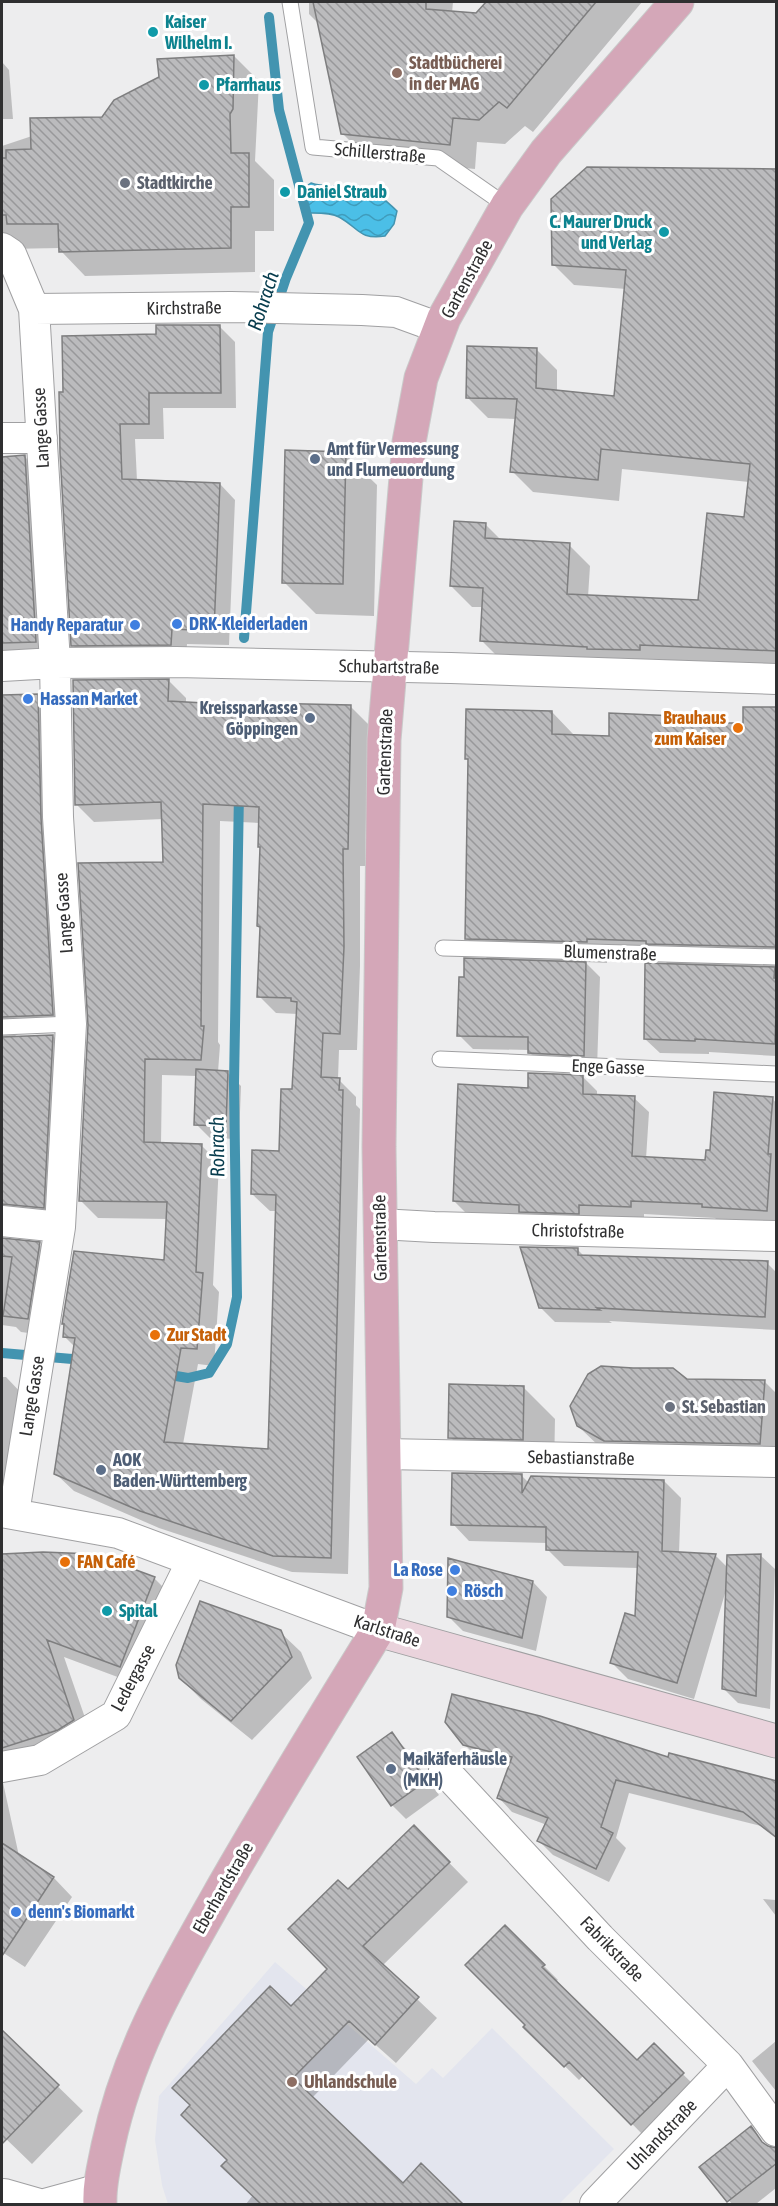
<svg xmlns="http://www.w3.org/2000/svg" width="778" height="2206" viewBox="0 0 778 2206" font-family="'Asap Condensed',sans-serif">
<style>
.built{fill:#e3e5ee}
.water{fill:url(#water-waves);stroke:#4394b0;stroke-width:1.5}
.shadow{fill:#0003;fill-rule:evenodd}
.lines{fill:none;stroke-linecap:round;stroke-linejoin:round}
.stream{stroke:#4394b0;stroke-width:10}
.building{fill:url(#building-back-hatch);stroke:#7e7e7f;stroke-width:1.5;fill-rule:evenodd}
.service-casing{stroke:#a0a0a2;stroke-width:17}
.minor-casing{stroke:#a0a0a2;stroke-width:32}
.secondary-casing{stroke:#a0a0a2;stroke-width:35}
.primary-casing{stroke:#c9c9c9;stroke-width:35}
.service{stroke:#fff;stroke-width:15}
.minor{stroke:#fff;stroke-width:30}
.secondary{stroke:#ead3dc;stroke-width:33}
.primary{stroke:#d4a7b8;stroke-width:33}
.culture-dot{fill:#0f9aa8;stroke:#fff;stroke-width:2}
.education-dot{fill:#8d6e63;stroke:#fff;stroke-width:2}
.worship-dot{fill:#6b7280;stroke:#fff;stroke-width:2}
.service-dot{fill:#5c6f8a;stroke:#fff;stroke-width:2}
.shop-dot{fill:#3f7fe0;stroke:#fff;stroke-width:2}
.food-dot{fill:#e8710a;stroke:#fff;stroke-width:2}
.labels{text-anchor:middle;stroke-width:6;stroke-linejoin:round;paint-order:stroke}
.culture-label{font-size:18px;font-weight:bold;fill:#0d838f;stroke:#fff;text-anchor:start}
.education-label{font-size:18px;font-weight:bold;fill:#785e54;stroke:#fff;text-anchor:start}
.street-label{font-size:18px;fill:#2f2f30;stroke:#fff}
.worship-label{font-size:18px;font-weight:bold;fill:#5b616d;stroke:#fff;text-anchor:start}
.service-label{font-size:18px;font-weight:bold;fill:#4e5e75;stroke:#fff;text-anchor:start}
.shop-label{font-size:18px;font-weight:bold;fill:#366cbe;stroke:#fff;text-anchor:start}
.food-label{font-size:18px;font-weight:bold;fill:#c56008;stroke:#fff;text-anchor:start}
.water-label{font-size:20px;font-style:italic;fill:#073c4d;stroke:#fff}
</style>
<defs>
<pattern id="water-waves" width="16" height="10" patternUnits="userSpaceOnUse" patternTransform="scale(1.5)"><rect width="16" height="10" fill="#4bbfe7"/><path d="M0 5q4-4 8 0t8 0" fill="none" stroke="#3f9cbc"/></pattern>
<pattern id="building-back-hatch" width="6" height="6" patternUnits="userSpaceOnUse" patternTransform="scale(1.5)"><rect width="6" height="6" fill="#bbbbbd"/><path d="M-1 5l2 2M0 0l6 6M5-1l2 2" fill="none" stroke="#98989a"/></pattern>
</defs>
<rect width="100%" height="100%" fill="#ededee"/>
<path class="built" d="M 275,1962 L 416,2084 L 432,2068 L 443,2078 L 492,2028 L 614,2149 L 559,2204 L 168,2204 L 162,2185 L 155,2140 L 159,2096 Z"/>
<path class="water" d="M 311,183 C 330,190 352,181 367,188 C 379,193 388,203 397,211 L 394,224 L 385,236 C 359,240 359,228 339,217 C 330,212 316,213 305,213 L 300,199 L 299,191 Z"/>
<path class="shadow" d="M 309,2 L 453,2 L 452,13 L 477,15 L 488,2 L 642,2 L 533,132 L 525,126 L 505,144 L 477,142 L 475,169 L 368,159 L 343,134 L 319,24 L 309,14 Z
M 234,56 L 259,81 L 255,161 L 274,180 L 274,231 L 255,231 L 255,272 L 85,276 L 61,251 L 60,248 L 7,249 L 2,246 L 2,146 L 83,119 L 103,118 Z
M 2,62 L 9,70 L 13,119 L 2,119 Z
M 776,170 L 776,670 L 502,661 L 481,640 L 483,607 L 472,607 L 451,586 L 485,524 L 502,541 L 569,545 L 590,566 L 588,597 L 700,601 L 746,519 L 749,482 L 622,469 L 619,501 L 533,492 L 512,471 L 517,419 L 488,418 L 467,397 L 536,349 L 557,370 L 557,392 L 615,398 L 626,289 L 574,285 L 553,264 Z
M 219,326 L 235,342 L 236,408 L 163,408 L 164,439 L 135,439 L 137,481 L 220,484 L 235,500 L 229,645 L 187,644 L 186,660 L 88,661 L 73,645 L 65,394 L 157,335 Z
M 345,454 L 377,485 L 374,616 L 316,614 L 284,582 Z
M 25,457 L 42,474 L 53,658 L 2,660 L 2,458 Z
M 169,681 L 186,698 L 186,704 L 263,708 L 351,707 L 368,724 L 365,866 L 360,866 L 360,966 L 357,1050 L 339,1050 L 338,1079 L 356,1097 L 356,1105 L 360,1109 L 348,1574 L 292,1572 L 159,1528 L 74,1491 L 56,1474 L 75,1347 L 64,1336 L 166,1262 L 168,1219 L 98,1218 L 80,1200 L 164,863 L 163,819 L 94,822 L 76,804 ZM 220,821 L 260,823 L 262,848 L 258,926 L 261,929 L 259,996 L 276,1013 L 298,1014 L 294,1090 L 281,1152 L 252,1194 L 270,1211 L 277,1211 L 270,1450 L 183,1444 L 198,1364 L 214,1366 L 219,1292 L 213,1285 L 219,1163 L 202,1146 L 161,1144 L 162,1075 L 197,1076 L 196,1124 L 210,1138 L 239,1139 L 241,1086 L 227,1072 L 218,1072 L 220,1045 L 218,1042 Z
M 38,695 L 55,712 L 69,1031 L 18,1034 L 12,1038 L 53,1036 L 69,1053 L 60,1224 L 4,1228 L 2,1236 L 2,696 Z
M 776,709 L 776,967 L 773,967 L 776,970 L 776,1056 L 709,1052 L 709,1054 L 660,1053 L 645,1039 L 669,965 L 665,961 L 607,960 L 607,963 L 585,962 L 600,977 L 597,1069 L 544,1067 L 530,1053 L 530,1050 L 473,1049 L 459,1035 L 465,978 L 489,960 L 466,938 L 470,762 L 466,758 L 552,712 L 573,734 L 573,736 L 610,737 L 675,717 L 682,724 L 745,724 Z
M 583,1077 L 597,1091 L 597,1096 L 634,1098 L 649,1112 L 646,1159 L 707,1162 L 711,1152 L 772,1098 L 776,1103 L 776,1224 L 718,1221 L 715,1218 L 644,1214 L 644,1220 L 468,1215 L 454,1201 L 530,1089 Z
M 2,1240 L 39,1244 L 56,1261 L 44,1335 L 21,1332 L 16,1327 L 2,1325 Z
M 578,1250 L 584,1256 L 767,1263 L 776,1272 L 776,1330 L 609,1321 L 612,1323 L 555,1322 L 541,1308 Z
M 2,1377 L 6,1377 L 26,1398 L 12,1497 L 2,1495 Z
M 687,1381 L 765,1382 L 776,1393 L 776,1469 L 604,1451 L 578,1426 Z
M 523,1387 L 555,1419 L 554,1471 L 482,1469 L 450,1437 Z
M 522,1476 L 529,1483 L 664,1481 L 681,1498 L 679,1553 L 715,1555 L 728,1568 L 760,1555 L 775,1569 L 770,1709 L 738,1703 L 724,1689 L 726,1590 L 694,1699 L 628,1679 L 611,1662 L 636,1618 L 638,1568 L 564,1566 L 547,1549 L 547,1543 L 469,1541 L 453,1524 Z
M 42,1553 L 154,1578 L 173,1597 L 139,1685 L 64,1657 L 92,1738 L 2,1771 L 2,1556 Z
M 533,1582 L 547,1597 L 536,1651 L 463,1631 L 448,1616 Z
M 280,1632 L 301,1652 L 312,1678 L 252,1740 L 201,1699 L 180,1678 Z
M 391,1734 L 405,1748 L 439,1795 L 406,1819 L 392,1805 Z
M 464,1744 L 669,1758 L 765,1827 L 629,1793 L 616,1838 L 626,1848 L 609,1882 L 553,1855 L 539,1841 L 547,1825 L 512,1812 L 499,1798 L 511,1766 L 478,1758 Z
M 2,1778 L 19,1856 L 54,1878 L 72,1897 L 25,1967 L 2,1952 Z
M 414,1827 L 468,1882 L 382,1966 L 437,2018 L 396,2063 L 369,2039 L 312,2098 L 403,2185 L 462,2204 L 246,2204 L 253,2195 L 229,2160 L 291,2008 L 329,1969 L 348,1891 Z
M 763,1899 L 776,1900 L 776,1916 Z
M 505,1927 L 558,1980 L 555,1982 L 637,2062 L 654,2046 L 697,2088 L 646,2138 L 584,2075 L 579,2080 L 525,2027 L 527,2025 Z
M 2,2032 L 83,2111 L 32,2164 L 2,2135 Z
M 776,2041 L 776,2091 L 752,2061 Z
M 760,2146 L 776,2168 L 776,2188 L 756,2204 L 732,2204 L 701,2167 Z"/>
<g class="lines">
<path class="stream" d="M 244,638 L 268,332 L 286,278 L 309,223 L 279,110 L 269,17
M 2,1353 L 84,1360
M 164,1374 L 188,1378 L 209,1373 L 227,1344 L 237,1297 L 234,1084 L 239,792"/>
</g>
<path class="building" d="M 313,2 L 426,2 L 426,9 L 476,13 L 486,2 L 596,2 L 507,108 L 499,102 L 479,120 L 453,118 L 450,145 L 341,134 Z
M 234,55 L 233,109 L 230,114 L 231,153 L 249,153 L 249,207 L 231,207 L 231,248 L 59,252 L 58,224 L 7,224 L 6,215 L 2,215 L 2,158 L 6,158 L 6,150 L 31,149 L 30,118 L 102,117 L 114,100 L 159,77 L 157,59 Z
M 587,167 L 777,169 L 777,651 L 640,645 L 640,650 L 587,649 L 587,647 L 480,641 L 483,588 L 450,586 L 454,521 L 486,523 L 485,538 L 570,543 L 567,594 L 698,600 L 707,513 L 744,517 L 750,464 L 601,449 L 598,480 L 510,472 L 517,399 L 466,398 L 467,346 L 537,348 L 536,388 L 614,396 L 626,270 L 552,265 L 551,199 Z
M 156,325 L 220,325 L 221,393 L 149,393 L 149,424 L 120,424 L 122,479 L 220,483 L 214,631 L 172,629 L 171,645 L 71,646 L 60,453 L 59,392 L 63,392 L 62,336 L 156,334 Z
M 285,450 L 346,452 L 343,584 L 282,583 Z
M 25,455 L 36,642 L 2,643 L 2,457 Z
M 169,679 L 168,701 L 262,706 L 262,703 L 351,705 L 348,849 L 343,849 L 344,947 L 340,1034 L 323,1033 L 321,1077 L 340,1078 L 339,1090 L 343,1090 L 331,1558 L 273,1556 L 140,1511 L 54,1474 L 75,1338 L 63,1337 L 64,1324 L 62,1324 L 74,1251 L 164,1260 L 167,1202 L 79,1201 L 88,1025 L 78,863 L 163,862 L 161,802 L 75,805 L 73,680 ZM 203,804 L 259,807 L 258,847 L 260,847 L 257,926 L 260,927 L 257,997 L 291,998 L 291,1001 L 297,1002 L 292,1089 L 281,1089 L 279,1151 L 252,1150 L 251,1194 L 276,1195 L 268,1449 L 164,1442 L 181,1348 L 197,1349 L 203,1273 L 196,1272 L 202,1144 L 144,1142 L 145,1059 L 201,1060 L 204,1026 L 201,1026 Z
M 38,694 L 41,818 L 53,1015 L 2,1017 L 2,695 Z
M 743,707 L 777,707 L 776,947 L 646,944 L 646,941 L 587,939 L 587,942 L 465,939 L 468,759 L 465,759 L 466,709 L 552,711 L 552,734 L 609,736 L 609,713 L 676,716 L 675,723 L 743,723 Z
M 464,958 L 586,962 L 584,1056 L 528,1053 L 528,1037 L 457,1036 L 459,977 L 464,977 Z
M 645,963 L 775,967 L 774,978 L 777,978 L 775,1044 L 695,1039 L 695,1041 L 644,1039 Z
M 53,1035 L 44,1208 L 2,1204 L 2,1037 Z
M 196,1069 L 228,1071 L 226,1126 L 194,1125 Z
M 528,1073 L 583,1075 L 583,1094 L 635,1096 L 632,1156 L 705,1160 L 706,1150 L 710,1150 L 714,1092 L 773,1097 L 768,1154 L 771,1154 L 767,1211 L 702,1207 L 702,1204 L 631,1201 L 631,1207 L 579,1205 L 579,1214 L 519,1212 L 519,1205 L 453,1201 L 458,1084 L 528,1088 Z
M 2,1238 L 40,1242 L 28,1319 L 3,1316 L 12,1257 L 2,1256 Z
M 520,1247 L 578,1248 L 578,1255 L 768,1261 L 765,1317 L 597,1308 L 600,1310 L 539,1308 Z
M 601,1366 L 633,1368 L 673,1368 L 687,1379 L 765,1380 L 760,1444 L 604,1441 L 577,1426 L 570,1406 L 588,1374 Z
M 449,1384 L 524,1386 L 523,1440 L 448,1438 Z
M 452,1473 L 522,1474 L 522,1493 L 531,1476 L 664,1480 L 662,1551 L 716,1554 L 677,1683 L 610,1663 L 625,1613 L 635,1616 L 638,1552 L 546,1550 L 546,1527 L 451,1525 Z
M 43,1552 L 93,1554 L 155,1577 L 120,1667 L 47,1640 L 74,1720 L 58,1730 L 2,1748 L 2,1554 Z
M 761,1554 L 756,1696 L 722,1689 L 727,1555 Z
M 448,1558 L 533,1581 L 522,1638 L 447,1617 Z
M 200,1601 L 281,1630 L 292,1657 L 231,1721 L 179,1678 L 176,1665 Z
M 452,1694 L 540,1716 L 668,1757 L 669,1753 L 777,1781 L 777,1838 L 743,1812 L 616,1780 L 601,1827 L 613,1833 L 596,1869 L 537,1841 L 548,1818 L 497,1798 L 512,1757 L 463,1745 L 445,1722 Z
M 392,1732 L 426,1781 L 391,1806 L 357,1757 Z
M 414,1825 L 450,1862 L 363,1946 L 419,1997 L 375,2045 L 349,2021 L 293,2078 L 403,2183 L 421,2163 L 464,2205 L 262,2205 L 221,2166 L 227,2160 L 181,2115 L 190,2105 L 172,2088 L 270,1986 L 291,2006 L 327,1969 L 288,1929 L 338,1880 L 348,1889 Z
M 2,1843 L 54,1877 L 2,1956 Z
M 505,1925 L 545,1965 L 542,1967 L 637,2060 L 654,2043 L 684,2073 L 631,2125 L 569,2062 L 564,2067 L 523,2027 L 525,2025 L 465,1965 Z
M 2,2030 L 59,2085 L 2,2144 Z
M 751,2126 L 762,2142 L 768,2146 L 777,2148 L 777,2163 L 727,2202 L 699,2167 Z"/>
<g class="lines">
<defs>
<path id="service" d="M 290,2 L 313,147 L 438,158 L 507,206
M 443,948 L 776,957
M 2,1027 L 71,1024
M 440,1059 L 776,1074"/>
<path id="minor" d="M 2,248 L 11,254 L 34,309 L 55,663 L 58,817 L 71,1024 L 60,1227 L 14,1513
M 34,309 L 231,307 L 362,310 L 396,312 L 440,328
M 2,438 L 42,438
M 2,666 L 55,663 L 176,662 L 451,668 L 776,679
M 2,1221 L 60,1227
M 380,1224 L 434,1227 L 776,1236
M 385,1454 L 776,1462
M 2,1512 L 118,1533 L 378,1630
M 2,1767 L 40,1760 L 116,1715 L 192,1561
M 444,1770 L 600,1938 L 728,2065 L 776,2131
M 2,2197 L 4,2194 L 39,2204
M 45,2204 L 100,2189
M 595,2204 L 728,2065"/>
<path id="secondary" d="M 378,1630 L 776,1741"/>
<path id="primary" d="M 100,2204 C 99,2185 104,2166 108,2146 C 128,2052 170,1981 217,1898 C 268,1808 323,1719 378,1630 L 386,1588 L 379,1147 L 384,740 L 409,442 L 421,378 L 444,318 L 507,206 L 546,152 L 677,2"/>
</defs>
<use href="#service" class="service-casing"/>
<use href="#minor" class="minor-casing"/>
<use href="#secondary" class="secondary-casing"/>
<use href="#primary" class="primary-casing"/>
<use href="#service" class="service"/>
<use href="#minor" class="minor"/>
<use href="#secondary" class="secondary"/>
<use href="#primary" class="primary"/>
</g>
<g class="culture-dot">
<circle cx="153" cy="32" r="6"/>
<circle cx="204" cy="85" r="6"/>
<circle cx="285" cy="192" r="6"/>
<circle cx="664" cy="232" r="6"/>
<circle cx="107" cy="1611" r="6"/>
</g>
<g class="education-dot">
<circle cx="397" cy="73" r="6"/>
<circle cx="292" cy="2082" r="6"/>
</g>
<g class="worship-dot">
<circle cx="125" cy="183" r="6"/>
<circle cx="670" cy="1407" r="6"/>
</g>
<g class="service-dot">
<circle cx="315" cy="459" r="6"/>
<circle cx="310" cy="718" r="6"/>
<circle cx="101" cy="1470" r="6"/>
<circle cx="391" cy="1769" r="6"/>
</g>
<g class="shop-dot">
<circle cx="177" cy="624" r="6"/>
<circle cx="135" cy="625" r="6"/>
<circle cx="28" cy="699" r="6"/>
<circle cx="455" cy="1570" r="6"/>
<circle cx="452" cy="1591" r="6"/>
<circle cx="16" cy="1912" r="6"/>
</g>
<g class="food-dot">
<circle cx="738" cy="728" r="6"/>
<circle cx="155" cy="1335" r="6"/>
<circle cx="65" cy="1562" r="6"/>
</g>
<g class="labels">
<g class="culture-label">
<text x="165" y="28">Kaiser<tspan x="165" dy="21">Wilhelm I.</tspan></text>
<text x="216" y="91">Pfarrhaus</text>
<text x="297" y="198">Daniel Straub</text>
<text x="652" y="228" text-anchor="end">C. Maurer Druck<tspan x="652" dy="21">und Verlag</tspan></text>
<text x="119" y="1617">Spital</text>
</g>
<g class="education-label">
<text x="409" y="69">Stadtbücherei<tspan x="409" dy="21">in der MAG</tspan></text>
<text x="304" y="2088">Uhlandschule</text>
</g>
<g class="street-label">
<text transform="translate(380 153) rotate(5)" y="6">Schillerstraße</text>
<text transform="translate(467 279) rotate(-61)" y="6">Gartenstraße</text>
<text transform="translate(184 308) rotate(-1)" y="6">Kirchstraße</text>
<text transform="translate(41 428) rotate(-93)" y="6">Lange Gasse</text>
<text transform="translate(389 667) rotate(1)" y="6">Schubartstraße</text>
<text transform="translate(385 752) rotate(-88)" y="6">Gartenstraße</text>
<text transform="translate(64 913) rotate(-94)" y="6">Lange Gasse</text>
<text transform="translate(610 953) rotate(2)" y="6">Blumenstraße</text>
<text transform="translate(608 1067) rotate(2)" y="6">Enge Gasse</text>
<text transform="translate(578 1231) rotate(1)" y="6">Christofstraße</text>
<text transform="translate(380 1238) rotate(-91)" y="6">Gartenstraße</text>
<text transform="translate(32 1396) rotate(-81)" y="6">Lange Gasse</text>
<text transform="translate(581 1458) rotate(1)" y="6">Sebastianstraße</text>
<text transform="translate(387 1631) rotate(18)" y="6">Karlstraße</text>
<text transform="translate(133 1678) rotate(-62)" y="6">Ledergasse</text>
<text transform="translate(223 1888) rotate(-60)" y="6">Eberhardstraße</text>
<text transform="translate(612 1949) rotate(46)" y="6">Fabrikstraße</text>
<text transform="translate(662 2135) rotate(-46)" y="6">Uhlandstraße</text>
</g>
<g class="worship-label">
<text x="137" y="189">Stadtkirche</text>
<text x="682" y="1413">St. Sebastian</text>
</g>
<g class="service-label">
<text x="327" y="455">Amt für Vermessung<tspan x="327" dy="21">und Flurneuordung</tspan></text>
<text x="298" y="714" text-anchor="end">Kreissparkasse<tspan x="298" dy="21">Göppingen</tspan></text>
<text x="113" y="1466">AOK<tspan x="113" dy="21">Baden-Württemberg</tspan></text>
<text x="403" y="1765">Maikäferhäusle<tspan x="403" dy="21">(MKH)</tspan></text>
</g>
<g class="shop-label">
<text x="189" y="630">DRK-Kleiderladen</text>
<text x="123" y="631" text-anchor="end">Handy Reparatur</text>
<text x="40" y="705">Hassan Market</text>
<text x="443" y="1576" text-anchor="end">La Rose</text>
<text x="464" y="1597">Rösch</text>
<text x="28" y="1918">denn's Biomarkt</text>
</g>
<g class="food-label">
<text x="726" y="724" text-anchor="end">Brauhaus<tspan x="726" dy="21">zum Kaiser</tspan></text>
<text x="167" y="1341">Zur Stadt</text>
<text x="77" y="1568">FAN Café</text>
</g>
<g class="water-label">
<text transform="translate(263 301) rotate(-72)" y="7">Rohrach</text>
<text transform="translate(217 1147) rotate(-91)" y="7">Rohrach</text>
</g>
</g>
<rect width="778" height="2206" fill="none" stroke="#2f2f30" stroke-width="6"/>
</svg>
